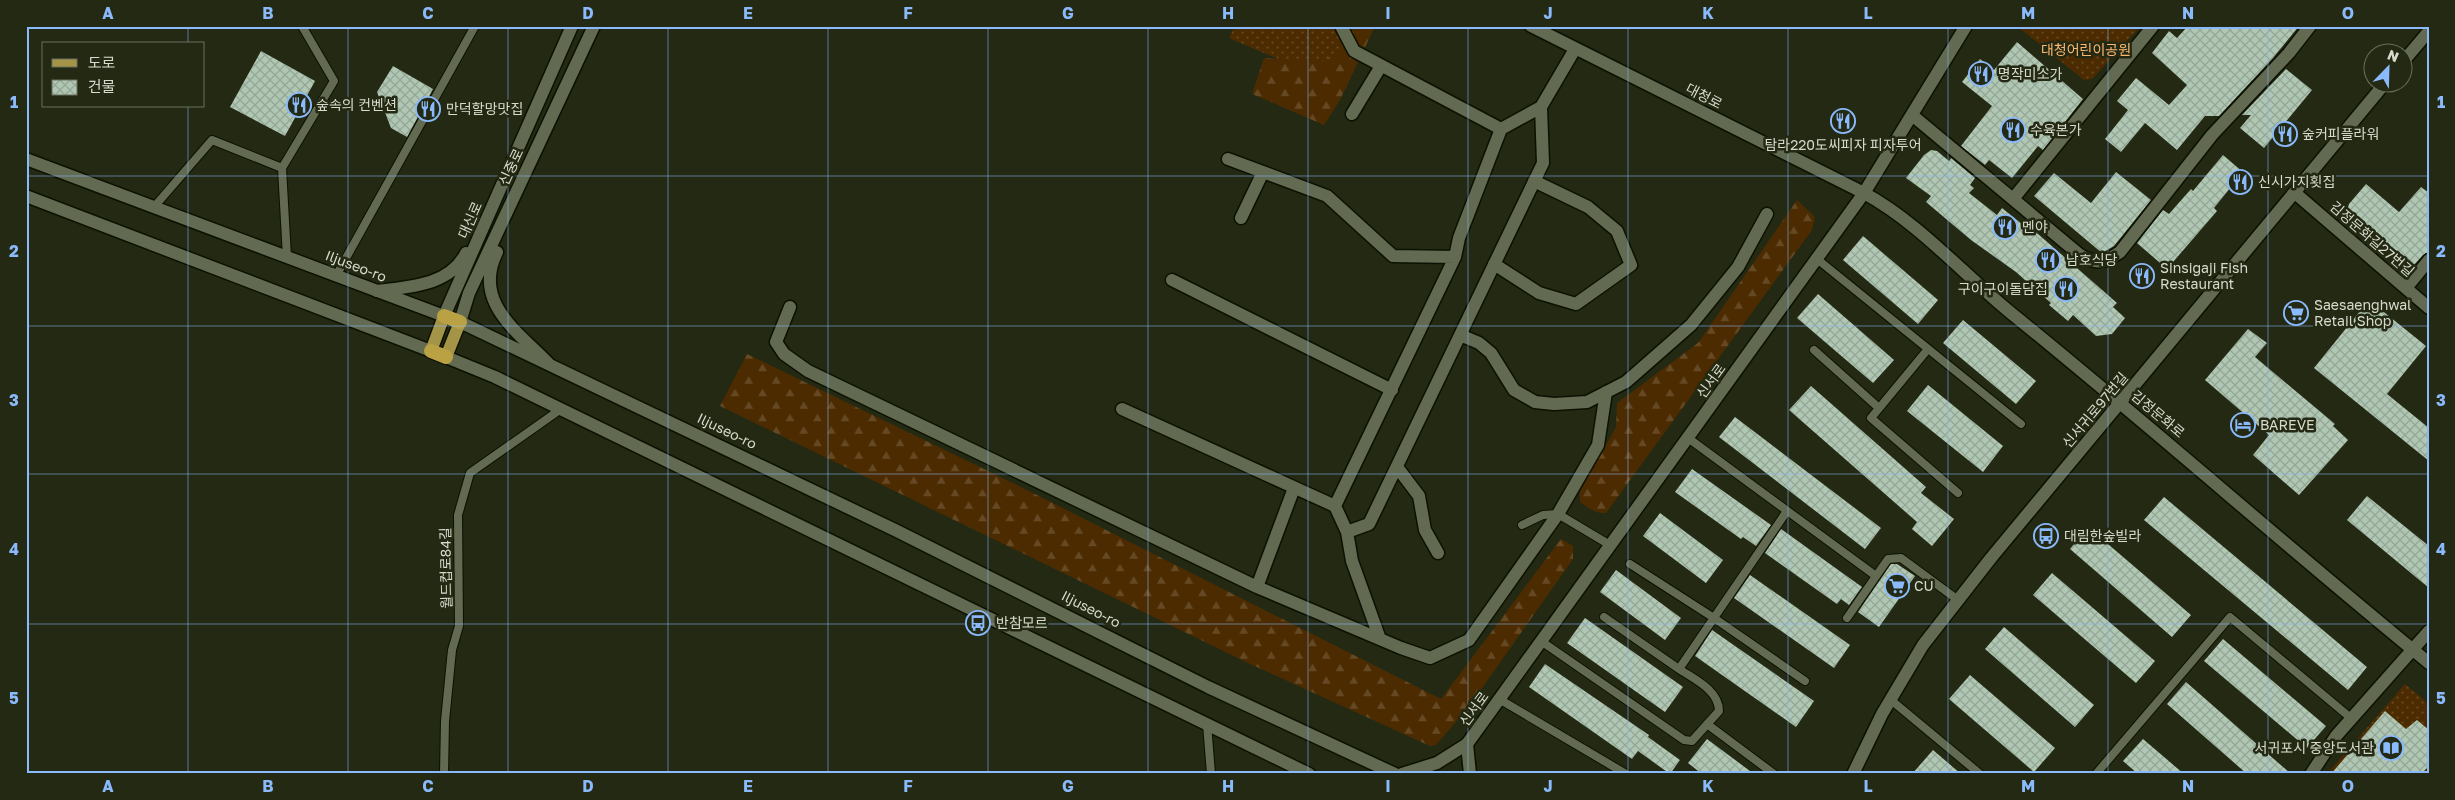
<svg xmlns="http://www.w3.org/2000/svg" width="2455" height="800" viewBox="0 0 2455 800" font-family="'Golos Text','Noto Sans KR',sans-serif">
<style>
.grass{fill:url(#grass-dots)}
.forest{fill:url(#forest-firs)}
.building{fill:url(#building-cross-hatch)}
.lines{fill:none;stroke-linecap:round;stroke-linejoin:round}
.service-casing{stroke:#0d1101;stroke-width:10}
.minor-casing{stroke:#0d1101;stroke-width:15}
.tertiary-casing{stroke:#0d1101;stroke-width:15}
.secondary-casing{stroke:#0d1101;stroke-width:15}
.primary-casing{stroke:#0d1101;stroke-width:15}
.trunk-casing{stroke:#0d1101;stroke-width:16}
.service{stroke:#636a52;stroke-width:8}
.minor{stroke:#636a52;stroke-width:12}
.tertiary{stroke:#636a52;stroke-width:12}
.secondary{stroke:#636a52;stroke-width:12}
.primary{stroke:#a49448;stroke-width:12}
.trunk{stroke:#baa244;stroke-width:14}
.grid{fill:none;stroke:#8abafc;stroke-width:1;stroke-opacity:0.55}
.labels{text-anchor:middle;stroke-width:5;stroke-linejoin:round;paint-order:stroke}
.park-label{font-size:14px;fill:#fbb76f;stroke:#232913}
.poi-label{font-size:14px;fill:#d7dbcd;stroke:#232913;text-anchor:start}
.street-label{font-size:14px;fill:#d7dbcd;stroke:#232913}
.neatline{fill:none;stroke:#8abafc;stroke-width:2}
.grid-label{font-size:16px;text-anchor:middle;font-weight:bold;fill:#8abafc}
</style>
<defs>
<pattern id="grass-dots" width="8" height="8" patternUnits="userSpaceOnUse" patternTransform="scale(1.25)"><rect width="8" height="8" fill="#4c2b00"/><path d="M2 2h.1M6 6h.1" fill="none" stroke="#654924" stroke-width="1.8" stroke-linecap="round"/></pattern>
<pattern id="forest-firs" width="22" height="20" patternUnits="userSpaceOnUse" patternTransform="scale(1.25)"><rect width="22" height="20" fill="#4c2b00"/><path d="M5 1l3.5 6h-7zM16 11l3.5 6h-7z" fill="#654924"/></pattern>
<pattern id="building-cross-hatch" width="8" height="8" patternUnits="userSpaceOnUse" patternTransform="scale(1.25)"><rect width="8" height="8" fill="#b0c7b3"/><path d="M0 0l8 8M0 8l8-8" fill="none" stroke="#94a696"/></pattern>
</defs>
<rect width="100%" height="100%" fill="#232913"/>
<path class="grass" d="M 1235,26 L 1373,26 L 1346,88 L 1229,38 Z
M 2017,26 L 2141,26 L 2092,79 L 2084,80 Z
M 2405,684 L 2429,704 L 2429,774 L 2327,774 Z"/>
<path class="forest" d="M 1358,26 L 1375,26 L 1340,100 L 1324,125 L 1252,94 L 1264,58 L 1323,62 L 1357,34 Z
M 1797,200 L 1815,217 L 1812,230 L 1606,513 C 1596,514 1588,508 1580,502 L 1580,491 L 1616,427 L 1617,403 L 1698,343 Z
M 747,354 L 1017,485 L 1441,699 L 1561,539 L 1573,546 L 1573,559 L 1468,708 L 1436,745 L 1430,746 L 1248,663 L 720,406 Z"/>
<path class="building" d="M 2188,26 L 2299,26 L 2273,58 L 2219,116 L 2205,116 L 2177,150 L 2145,123 L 2121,152 L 2105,139 L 2128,110 L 2117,101 L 2136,78 L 2169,105 L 2187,85 L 2152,53 L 2169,31 L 2177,38 Z
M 2017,42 L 2083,99 L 2043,150 L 2038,146 L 2012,178 L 1989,160 L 1985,165 L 1961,146 L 1992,106 L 1962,82 L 1980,59 L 1994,70 Z
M 261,51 L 315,81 L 285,136 L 230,107 Z
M 393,66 L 433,89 L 407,137 L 391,128 L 377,92 Z
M 2286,69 L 2312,90 L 2264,148 L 2240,128 L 2251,115 L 2242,115 Z
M 1931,150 L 1937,151 L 1949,161 L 1951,158 L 1975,178 L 1970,185 L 1974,188 L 1969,193 L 1997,215 L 2002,208 L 2028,229 L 2030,227 L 2117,303 L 2113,307 L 2125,318 L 2112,334 L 2096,336 L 2073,315 L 2068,321 L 2049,305 L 2051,303 L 2016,272 L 1971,240 L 1926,202 L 1931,196 L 1906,178 L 1924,155 Z
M 2223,155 L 2243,172 L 2214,208 L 2217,211 L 2167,269 L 2137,243 L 2163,210 L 2169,214 L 2191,189 L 2193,191 Z
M 2116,172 L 2151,200 L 2114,246 L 2102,253 L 2034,196 L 2054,173 L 2091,203 Z
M 2366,184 L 2399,212 L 2421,187 L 2429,193 L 2429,252 L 2423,255 L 2414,265 L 2373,233 L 2368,238 L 2349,222 L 2346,214 L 2349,204 Z
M 1863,236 L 1938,300 L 1918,324 L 1843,260 Z
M 1818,294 L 1894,360 L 1873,383 L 1797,318 Z
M 2369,300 L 2426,346 L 2387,394 L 2429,428 L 2429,461 L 2314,368 Z
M 1963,320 L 2036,381 L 2016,404 L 1943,343 Z
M 2248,329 L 2267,343 L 2255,357 L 2335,424 L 2333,426 L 2348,440 L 2299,495 L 2253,455 L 2269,435 L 2205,380 Z
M 1928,385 L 2003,446 L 1983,472 L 1907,411 Z
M 1811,386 L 1926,487 L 1921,493 L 1954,519 L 1932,546 L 1912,529 L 1917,522 L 1789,410 Z
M 1735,417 L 1881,528 L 1865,549 L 1719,437 Z
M 1692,469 L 1771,525 L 1756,546 L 1743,537 L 1741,539 L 1675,492 Z
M 2367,496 L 2429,546 L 2429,588 L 2347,520 Z
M 2164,497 L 2367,667 L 2348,690 L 2144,520 Z
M 1660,513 L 1723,560 L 1706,583 L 1643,536 Z
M 2088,527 L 2191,615 L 2172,637 L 2070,549 Z
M 1781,529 L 1862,587 L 1849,605 L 1841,599 L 1837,604 L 1765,553 Z
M 1891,564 L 1897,564 L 1915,576 L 1879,627 L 1858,612 Z
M 1616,570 L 1681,618 L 1665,640 L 1600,592 Z
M 2052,573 L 2155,661 L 2136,683 L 2033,595 Z
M 1750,575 L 1850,645 L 1834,668 L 1734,598 Z
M 1585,618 L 1683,687 L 1665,712 L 1567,643 Z
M 2004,627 L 2094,705 L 2075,727 L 1985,649 Z
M 1712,630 L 1814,701 L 1796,727 L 1695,656 Z
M 2223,639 L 2326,726 L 2307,748 L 2204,661 Z
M 1545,664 L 1649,735 L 1648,737 L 1680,760 L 1670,774 L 1638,751 L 1632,759 L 1529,687 Z
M 1970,675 L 2055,748 L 2034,772 L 1949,699 Z
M 2186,682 L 2291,774 L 2247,774 L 2167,704 Z
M 2385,711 L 2406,729 L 2417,720 L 2429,730 L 2429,766 L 2421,774 L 2331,774 Z
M 1707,739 L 1754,774 L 1702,774 L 1688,763 Z
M 2143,739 L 2184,774 L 2138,774 L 2123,761 Z
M 1933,750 L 1961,774 L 1912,774 Z"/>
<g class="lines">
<defs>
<path id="service" d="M 154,207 L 212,140 L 282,168
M 287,257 L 282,168 L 334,81 L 302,26
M 1817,259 L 2021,424
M 336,276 L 475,26
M 1928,349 L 1871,418 L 1958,493
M 1814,350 L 1879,408
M 1688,438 L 1876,576
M 1522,525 L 1543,515 L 1558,514 L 1610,545
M 1630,564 L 1714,618 L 1805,681
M 1604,617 L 1679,669
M 1847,618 L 1888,559 L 1901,558 L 1958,600
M 1541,641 L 1684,740 L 1692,741 L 1719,711 C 1719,690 1694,679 1679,669 L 1787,511
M 1499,699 L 1626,774
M 1891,700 L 1980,774
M 1207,724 L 1211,774
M 1707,724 L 1774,774
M 444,774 L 445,721 L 452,650 L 459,626 L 458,515 L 470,473 L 561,409
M 2096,774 L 2230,617 L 2352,719"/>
<path id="minor" d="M 1342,28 L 1354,51 L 1501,129
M 1541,107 L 1543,163 L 1369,524 L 1347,532 L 1335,506 L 1455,257 L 1459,238 L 1501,129 L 1541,107 L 1575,49
M 1352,114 L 1381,66
M 1912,115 L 2080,255 C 2097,265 2104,263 2120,252 L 2212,135 L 2289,53 L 2310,26
M 1228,159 L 1327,196 L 1393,256 L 1455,257
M 2295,193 L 2429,308
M 2013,199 L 2153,26
M 1241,218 L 1263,172
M 1494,264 L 1539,293 L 1576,304 L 1631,265 L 1617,231 L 1588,207 L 1534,181
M 1172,280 L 1392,390
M 2406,288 L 2429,260
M 790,307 L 776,342 L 784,354 L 808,371 L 1257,587 L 1401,648 L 1430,658 L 1469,640 L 1558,514 L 1598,445 L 1606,392
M 1460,335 L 1479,343 L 1491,353 L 1514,390 L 1535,402 L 1554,404 L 1587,402 L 1626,382 L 1691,325 L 1738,267 L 1767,214
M 1122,409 L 1335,506
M 1397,467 L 1419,496 L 1425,530 L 1438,553
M 1347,532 L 1352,561 L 1380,639
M 1257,587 L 1294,488
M 1467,744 L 1864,193 L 1966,26
M 2311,774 L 2336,736 L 2429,631"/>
<path id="tertiary" d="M 2402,63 L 2429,31
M 1864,193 C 1919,223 1962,273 2011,313 C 2152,427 2288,548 2429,663
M 497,252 C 472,302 517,331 548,363
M 377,291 C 408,287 450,286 466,253
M 444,316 L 572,26
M 460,322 L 469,293 L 594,26
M 1853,774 L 1882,714 L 1923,645 L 1991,558 L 2386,82"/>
<path id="secondary" d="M 1531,26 L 1864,193
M 26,159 L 444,316
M 26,196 L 431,351
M 460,322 L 895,530 L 1208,687 L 1395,774
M 446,357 L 495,377 L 1309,774
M 1467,744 L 1470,774
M 1402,774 L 1437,763 L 1467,744"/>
<path id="primary" d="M 431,351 L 444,316
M 446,357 L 460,322"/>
<path id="trunk" d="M 444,316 L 460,322
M 431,351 L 446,357"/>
</defs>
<use href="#service" class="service-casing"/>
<use href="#minor" class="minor-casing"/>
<use href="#tertiary" class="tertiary-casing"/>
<use href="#secondary" class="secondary-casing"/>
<use href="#primary" class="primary-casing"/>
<use href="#trunk" class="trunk-casing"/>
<use href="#service" class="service"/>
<use href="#minor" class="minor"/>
<use href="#tertiary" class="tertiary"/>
<use href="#secondary" class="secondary"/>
<use href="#primary" class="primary"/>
<use href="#trunk" class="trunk"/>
</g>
<path class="grid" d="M 188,26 L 188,44M 348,26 L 348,774M 508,26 L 508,774M 668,26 L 668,774M 828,26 L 828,774M 988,26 L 988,774M 1148,26 L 1148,774M 1308,26 L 1308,774M 1468,26 L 1468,774M 1628,26 L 1628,774M 1788,26 L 1788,774M 1948,26 L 1948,774M 2108,26 L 2108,774M 2268,26 L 2268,774M 188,106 L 188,774M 26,176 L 2429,176M 26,326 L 2429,326M 26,474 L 2429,474M 26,624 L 2429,624"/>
<defs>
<symbol id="restaurant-ring" viewBox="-11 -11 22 22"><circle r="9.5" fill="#232913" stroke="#8abafc" stroke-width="1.5"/><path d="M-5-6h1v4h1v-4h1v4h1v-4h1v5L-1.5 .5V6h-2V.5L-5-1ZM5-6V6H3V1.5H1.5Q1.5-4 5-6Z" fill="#8abafc"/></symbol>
<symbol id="supermarket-ring" viewBox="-11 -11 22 22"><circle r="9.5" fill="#232913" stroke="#8abafc" stroke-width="1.5"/><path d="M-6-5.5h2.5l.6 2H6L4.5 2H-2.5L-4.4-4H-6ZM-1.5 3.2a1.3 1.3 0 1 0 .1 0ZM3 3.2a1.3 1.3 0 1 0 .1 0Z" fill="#8abafc"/></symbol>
<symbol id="hotel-ring" viewBox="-11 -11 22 22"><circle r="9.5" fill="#232913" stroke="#8abafc" stroke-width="1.5"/><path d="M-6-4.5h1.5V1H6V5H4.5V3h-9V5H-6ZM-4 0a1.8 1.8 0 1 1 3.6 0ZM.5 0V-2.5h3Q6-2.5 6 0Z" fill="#8abafc"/></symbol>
<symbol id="bus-ring" viewBox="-11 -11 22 22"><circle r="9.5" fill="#232913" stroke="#8abafc" stroke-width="1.5"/><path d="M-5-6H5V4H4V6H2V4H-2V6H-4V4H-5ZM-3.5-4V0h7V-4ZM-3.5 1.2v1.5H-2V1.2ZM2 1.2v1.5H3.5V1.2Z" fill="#8abafc"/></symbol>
<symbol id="library-ring" viewBox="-11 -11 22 22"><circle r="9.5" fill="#232913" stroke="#8abafc" stroke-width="1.5"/><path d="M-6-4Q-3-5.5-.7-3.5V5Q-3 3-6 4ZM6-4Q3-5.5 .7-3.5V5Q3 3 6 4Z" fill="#8abafc"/></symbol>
</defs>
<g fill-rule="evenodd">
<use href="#restaurant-ring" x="1967" y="60" width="28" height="28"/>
<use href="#restaurant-ring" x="285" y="91" width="28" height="28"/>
<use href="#restaurant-ring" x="414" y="95" width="28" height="28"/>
<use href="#restaurant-ring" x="1829" y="107" width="28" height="28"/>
<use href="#restaurant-ring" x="1999" y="116" width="28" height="28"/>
<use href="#restaurant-ring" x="2271" y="120" width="28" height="28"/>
<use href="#restaurant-ring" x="2226" y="168" width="28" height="28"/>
<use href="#restaurant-ring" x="1991" y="213" width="28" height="28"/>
<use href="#restaurant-ring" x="2034" y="246" width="28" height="28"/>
<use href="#restaurant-ring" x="2128" y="262" width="28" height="28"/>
<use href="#restaurant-ring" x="2052" y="275" width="28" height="28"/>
<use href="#supermarket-ring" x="2282" y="299" width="28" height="28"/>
<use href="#hotel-ring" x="2229" y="411" width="28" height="28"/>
<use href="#bus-ring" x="2032" y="522" width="28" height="28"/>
<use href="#supermarket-ring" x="1883" y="572" width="28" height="28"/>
<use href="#bus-ring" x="964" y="609" width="28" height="28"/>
<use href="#library-ring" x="2377" y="734" width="28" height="28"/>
</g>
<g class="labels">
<g class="park-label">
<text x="2086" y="55">대청어린이공원</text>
</g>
<g class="poi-label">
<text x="1998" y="79">명작미소가</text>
<text x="316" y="110">숲속의 컨벤션</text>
<text x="446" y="114">만덕할망맛집</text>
<text x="2030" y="135">수육본가</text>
<text x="2302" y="139">숲커피플라워</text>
<text x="1843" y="150" text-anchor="middle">탐라220도씨피자 피자투어</text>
<text x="2258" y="187">신시가지횟집</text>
<text x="2022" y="232">멘야</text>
<text x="2066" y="265">남호식당</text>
<text x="2160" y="273">Sinsigaji Fish<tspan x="2160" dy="16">Restaurant</tspan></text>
<text x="2048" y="294" text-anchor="end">구이구이돌담집</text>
<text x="2314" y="310">Saesaenghwal<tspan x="2314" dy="16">Retail Shop</tspan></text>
<text x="2260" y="430">BAREVE</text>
<text x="2064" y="541">대림한숲빌라</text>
<text x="1914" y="591">CU</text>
<text x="996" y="628">반참모르</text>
<text x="2374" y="753" text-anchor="end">서귀포시 중앙도서관</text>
</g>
<g class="street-label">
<text transform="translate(1704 96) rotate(27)" y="5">대청로</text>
<text transform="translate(511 167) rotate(-65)" y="5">신중로</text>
<text transform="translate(470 220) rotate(-66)" y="5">대신로</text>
<text transform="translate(2372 239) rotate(41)" y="5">김정문화길27번길</text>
<text transform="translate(356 266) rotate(21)" y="5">Iljuseo-ro</text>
<text transform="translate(1711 381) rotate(-54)" y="5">신서로</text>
<text transform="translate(2095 410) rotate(-50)" y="5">신서귀로97번길</text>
<text transform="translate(2158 414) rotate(40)" y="5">김정문화로</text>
<text transform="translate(727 431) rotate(26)" y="5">Iljuseo-ro</text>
<text transform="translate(446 568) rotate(-91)" y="5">월드컵로84길</text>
<text transform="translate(1091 609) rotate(27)" y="5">Iljuseo-ro</text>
<text transform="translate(1474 709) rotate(-54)" y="5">신서로</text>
</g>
</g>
<rect width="2455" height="800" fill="none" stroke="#232913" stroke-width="55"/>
<rect x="42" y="42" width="162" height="65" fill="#232913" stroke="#6b705d"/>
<rect x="52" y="59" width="25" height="8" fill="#a49448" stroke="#6b705d"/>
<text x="88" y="68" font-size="15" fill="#d7dbcd">도로</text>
<rect x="52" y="80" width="25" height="15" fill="url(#building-cross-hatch)" stroke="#6b705d"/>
<text x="88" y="92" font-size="15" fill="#d7dbcd">건물</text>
<g transform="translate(2388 68) rotate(23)"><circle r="24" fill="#232913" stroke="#6b705d"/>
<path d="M0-4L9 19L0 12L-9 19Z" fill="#8abafc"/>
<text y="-8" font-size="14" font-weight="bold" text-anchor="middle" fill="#d7dbcd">N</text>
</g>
<rect x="28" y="28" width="2400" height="744" class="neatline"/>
<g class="grid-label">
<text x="108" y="19">A</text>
<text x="268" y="19">B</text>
<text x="428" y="19">C</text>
<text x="588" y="19">D</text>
<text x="748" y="19">E</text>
<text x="908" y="19">F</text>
<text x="1068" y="19">G</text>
<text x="1228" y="19">H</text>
<text x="1388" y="19">I</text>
<text x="1548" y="19">J</text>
<text x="1708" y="19">K</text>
<text x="1868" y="19">L</text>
<text x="2028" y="19">M</text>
<text x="2188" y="19">N</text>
<text x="2348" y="19">O</text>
<text x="14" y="108">1</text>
<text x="2441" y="108">1</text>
<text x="14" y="257">2</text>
<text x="2441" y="257">2</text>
<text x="14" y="406">3</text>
<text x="2441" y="406">3</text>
<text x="14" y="555">4</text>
<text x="2441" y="555">4</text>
<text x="14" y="704">5</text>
<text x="2441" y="704">5</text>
<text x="108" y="792">A</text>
<text x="268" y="792">B</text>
<text x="428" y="792">C</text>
<text x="588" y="792">D</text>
<text x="748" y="792">E</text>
<text x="908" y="792">F</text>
<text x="1068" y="792">G</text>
<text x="1228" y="792">H</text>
<text x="1388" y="792">I</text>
<text x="1548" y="792">J</text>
<text x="1708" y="792">K</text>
<text x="1868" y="792">L</text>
<text x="2028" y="792">M</text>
<text x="2188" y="792">N</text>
<text x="2348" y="792">O</text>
</g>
</svg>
